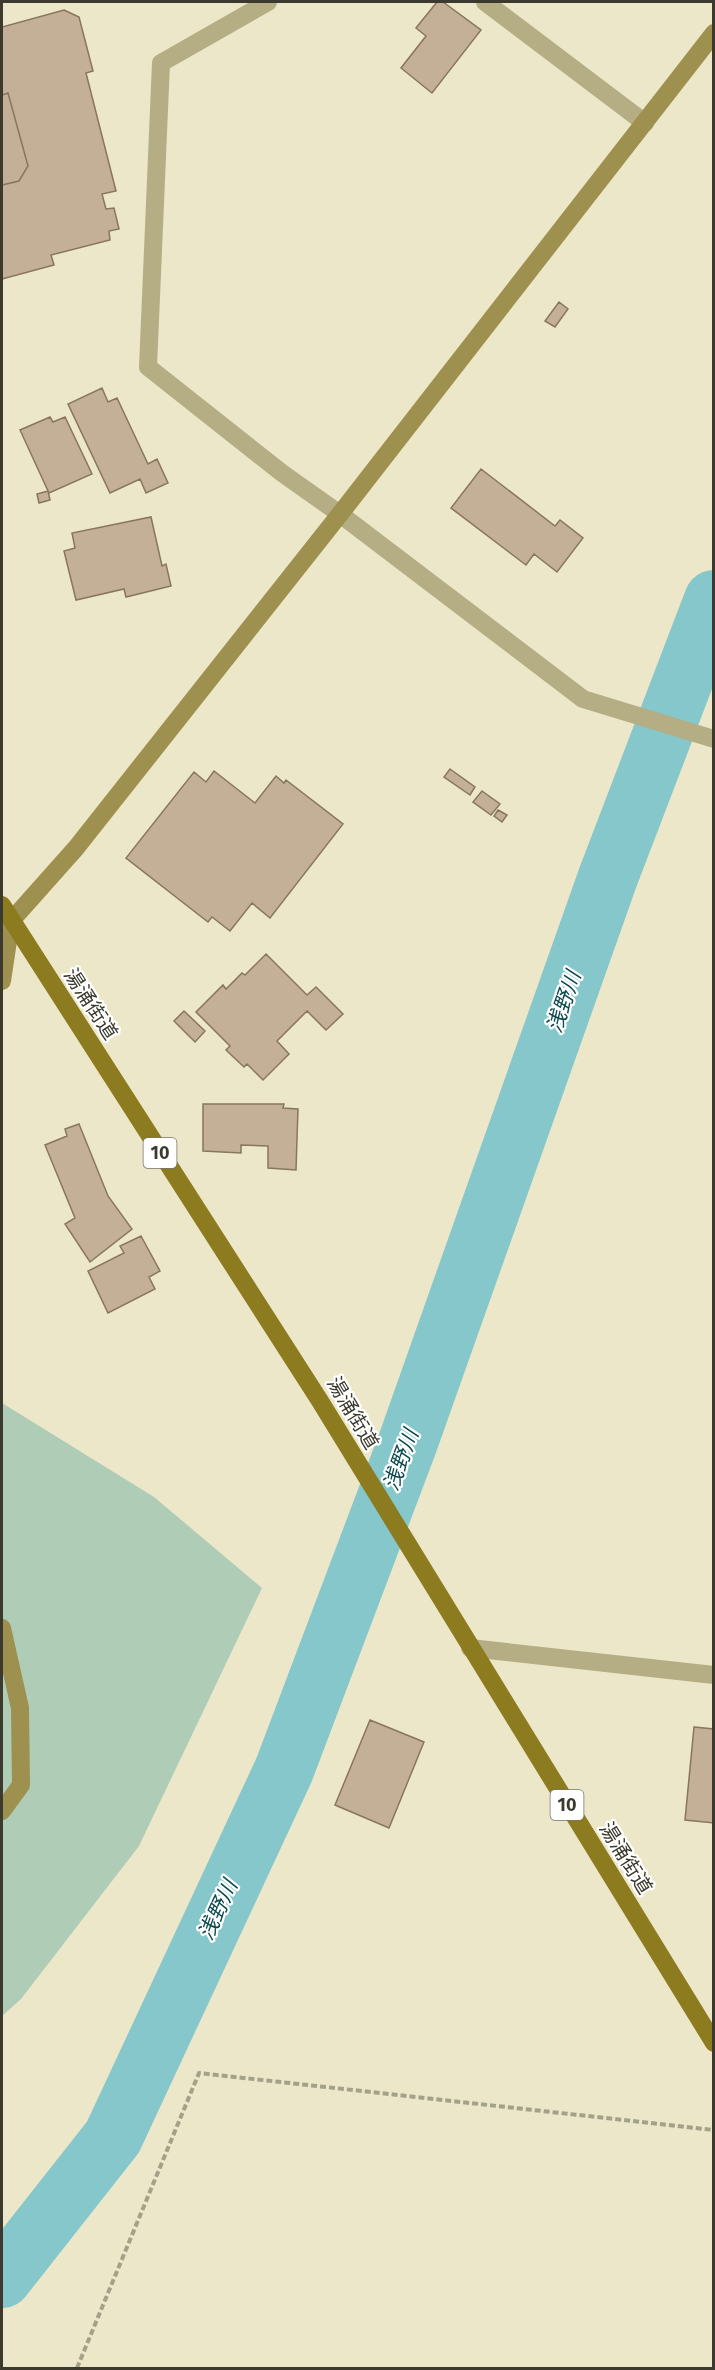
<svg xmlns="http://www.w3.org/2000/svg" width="715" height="2370" viewBox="0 0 715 2370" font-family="'Fira Sans','Noto Sans JP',sans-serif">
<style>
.green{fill:#afccb6}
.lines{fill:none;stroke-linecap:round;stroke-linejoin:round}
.river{stroke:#85c7cb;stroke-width:60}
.building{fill:#c3b097;stroke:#88765f;stroke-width:1.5}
.path{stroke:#a4a189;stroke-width:4;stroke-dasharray:6 3;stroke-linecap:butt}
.street{stroke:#b5ad83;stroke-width:18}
.secondary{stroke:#9e904f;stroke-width:18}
.primary{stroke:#8d7b1f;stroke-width:18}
.labels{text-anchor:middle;stroke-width:4.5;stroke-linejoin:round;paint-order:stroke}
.shield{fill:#fff;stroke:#76756d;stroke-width:1.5}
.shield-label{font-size:18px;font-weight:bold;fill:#3c3a2e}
.street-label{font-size:20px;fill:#3c3a2e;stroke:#fff}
.water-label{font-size:21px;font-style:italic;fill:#0c4a4d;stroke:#fff}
</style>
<rect width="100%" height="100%" fill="#ece7c8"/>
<path class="green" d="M 2,1403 L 154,1497 L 262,1588 L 139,1846 L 21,1999 L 2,2016 Z"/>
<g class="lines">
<path class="river" d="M 2,2278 L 113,2137 L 284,1770 L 408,1442 L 608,877 L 714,600"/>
</g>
<path class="building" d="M 437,2 L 443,2 L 481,30 L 432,93 L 401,68 L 426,36 L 416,28 Z
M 64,10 L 79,17 L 93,71 L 86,73 L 116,191 L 102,194 L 106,209 L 114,208 L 119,229 L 109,231 L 110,240 L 51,255 L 54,265 L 2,279 L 2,27 Z
M 8,93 L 28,166 L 19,181 L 2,185 L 2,95 Z
M 559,302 L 568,309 L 555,327 L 545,321 Z
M 102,388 L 108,402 L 117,398 L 148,464 L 157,459 L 168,483 L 146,493 L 140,479 L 110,493 L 68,404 Z
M 50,417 L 53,422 L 65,417 L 92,474 L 49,493 L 20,430 Z
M 481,469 L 555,526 L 560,520 L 583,538 L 557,572 L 534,554 L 526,565 L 451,508 Z
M 48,491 L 50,500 L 39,503 L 37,494 Z
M 151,517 L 162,566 L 166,564 L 171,586 L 126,597 L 124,589 L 76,600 L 64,551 L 75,548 L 72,533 Z
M 450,769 L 475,787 L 470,795 L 444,777 Z
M 214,771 L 255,803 L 276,776 L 284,783 L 286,780 L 343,824 L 270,918 L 252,903 L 230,931 L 212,917 L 208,922 L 126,858 L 194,772 L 206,782 Z
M 482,791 L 500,804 L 491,815 L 473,802 Z
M 498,810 L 507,815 L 502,822 L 494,816 Z
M 266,954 L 307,995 L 316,987 L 343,1014 L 326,1030 L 307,1011 L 277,1041 L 289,1054 L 263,1080 L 247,1064 L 244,1067 L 226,1050 L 230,1046 L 196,1012 L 223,985 L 226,989 L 242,973 L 245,975 Z
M 184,1011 L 205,1031 L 195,1042 L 174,1021 Z
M 203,1104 L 284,1104 L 283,1108 L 298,1109 L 296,1170 L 268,1168 L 268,1146 L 241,1145 L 241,1153 L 203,1151 Z
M 79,1124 L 108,1196 L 132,1229 L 90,1262 L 65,1224 L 75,1218 L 45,1145 L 67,1136 L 65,1129 Z
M 141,1236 L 160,1271 L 149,1277 L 155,1289 L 108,1313 L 88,1271 L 124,1253 L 120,1246 Z
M 370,1720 L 424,1742 L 389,1828 L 335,1805 Z
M 694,1727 L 714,1729 L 714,1823 L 685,1820 Z"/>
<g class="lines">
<path class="path" d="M 77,2368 L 199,2073 L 714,2130"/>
<path class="street" d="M 268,2 L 161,63 L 148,367 L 282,473 L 340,514 L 583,699 L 714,739
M 485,2 L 645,123
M 470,1648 L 714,1675"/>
<path class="secondary" d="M 2,981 L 11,921 L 76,848 L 340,514 L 714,33
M 2,1628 L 20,1708 L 21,1785 L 2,1811"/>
<path class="primary" d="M 2,905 L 320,1401 L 714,2043"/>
</g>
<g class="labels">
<g class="shield">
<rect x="143.5" y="1138" width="33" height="30" rx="4.5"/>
<rect x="550.5" y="1790" width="33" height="30" rx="4.5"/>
</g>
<g class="shield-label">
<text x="160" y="1159">10</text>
<text x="567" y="1811">10</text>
</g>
<g class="street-label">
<text transform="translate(91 1004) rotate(57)" y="7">湯涌街道</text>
<text transform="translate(353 1413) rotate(59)" y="7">湯涌街道</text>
<text transform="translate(626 1858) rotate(58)" y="7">湯涌街道</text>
</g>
<g class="water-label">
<text transform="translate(564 1002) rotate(-71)" y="7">浅野川</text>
<text transform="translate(401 1460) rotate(-70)" y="7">浅野川</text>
<text transform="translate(218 1910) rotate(-65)" y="7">浅野川</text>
</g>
</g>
<rect width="715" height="2370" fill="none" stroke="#3c3a2e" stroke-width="6"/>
</svg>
